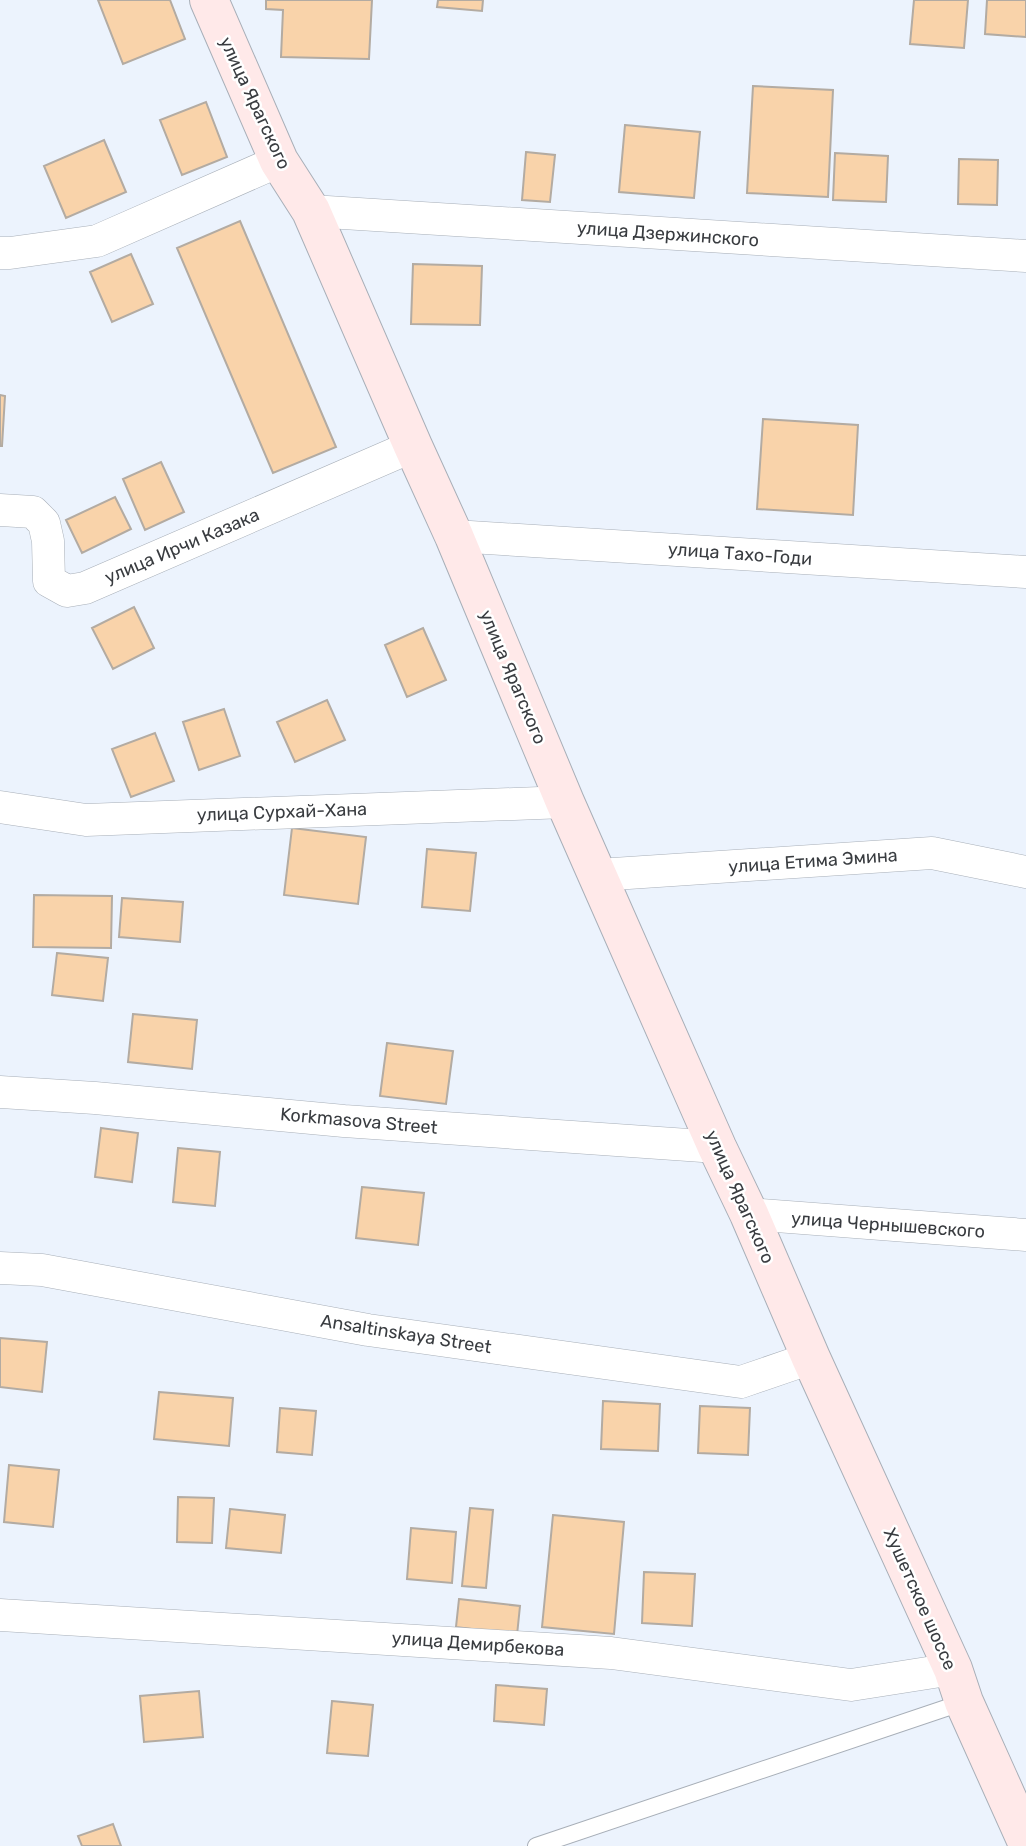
<svg xmlns="http://www.w3.org/2000/svg" width="1026" height="1846" viewBox="0 0 1026 1846" font-family="Rubik,sans-serif">
<style>
.building{fill:#f9d3aa;stroke:#b3aba2;stroke-width:2}
.lines{fill:none;stroke-linecap:round;stroke-linejoin:round}
.service-casing{stroke:#a8afb8;stroke-width:18}
.minor-casing{stroke:#a8afb8;stroke-width:33}
.secondary-casing{stroke:#a8afb8;stroke-width:40}
.service{stroke:#fff;stroke-width:16}
.minor{stroke:#fff;stroke-width:32}
.secondary{stroke:#ffe9e9;stroke-width:38}
.labels{text-anchor:middle;stroke-width:5;stroke-linejoin:round;paint-order:stroke}
.street-label{font-size:18px;fill:#393c40;stroke:#fff}
</style>
<rect width="100%" height="100%" fill="#ecf3fd"/>
<path class="building" d="M 98,0 L 170,0 L 185,39 L 123,64 Z
M 266,0 L 372,0 L 369,59 L 281,57 L 283,10 L 266,9 Z
M 438,0 L 483,0 L 482,11 L 437,7 Z
M 914,0 L 968,0 L 964,48 L 910,44 Z
M 987,0 L 1026,0 L 1026,37 L 985,34 Z
M 753,86 L 833,90 L 828,197 L 747,193 Z
M 206,102 L 227,157 L 182,175 L 160,120 Z
M 625,125 L 700,132 L 694,198 L 619,192 Z
M 104,140 L 126,192 L 66,218 L 44,166 Z
M 526,152 L 555,155 L 550,202 L 522,200 Z
M 835,153 L 888,156 L 886,202 L 833,200 Z
M 959,159 L 998,160 L 997,205 L 958,204 Z
M 240,221 L 336,447 L 273,473 L 177,248 Z
M 131,254 L 153,304 L 112,322 L 90,272 Z
M 413,264 L 482,266 L 480,325 L 411,324 Z
M 0,395 L 5,396 L 2,446 L 0,446 Z
M 763,419 L 858,425 L 853,515 L 757,509 Z
M 161,462 L 184,512 L 145,530 L 123,479 Z
M 115,497 L 131,529 L 82,553 L 66,520 Z
M 134,607 L 154,648 L 113,669 L 92,628 Z
M 423,628 L 446,680 L 407,697 L 385,645 Z
M 327,700 L 345,740 L 295,762 L 277,722 Z
M 224,709 L 240,756 L 199,770 L 183,722 Z
M 155,733 L 174,781 L 131,797 L 112,749 Z
M 292,828 L 366,837 L 358,904 L 284,895 Z
M 427,849 L 476,853 L 470,911 L 422,907 Z
M 34,895 L 112,896 L 111,948 L 33,947 Z
M 122,898 L 183,902 L 180,942 L 119,937 Z
M 57,953 L 108,958 L 103,1001 L 52,995 Z
M 133,1014 L 197,1020 L 192,1069 L 128,1062 Z
M 387,1043 L 453,1051 L 446,1104 L 380,1096 Z
M 101,1128 L 138,1133 L 132,1182 L 95,1177 Z
M 178,1148 L 220,1152 L 215,1206 L 173,1202 Z
M 362,1187 L 424,1193 L 418,1245 L 356,1238 Z
M 0,1338 L 47,1342 L 42,1392 L 0,1387 Z
M 159,1392 L 233,1398 L 229,1446 L 154,1439 Z
M 603,1401 L 660,1404 L 658,1451 L 601,1449 Z
M 700,1406 L 750,1408 L 748,1455 L 698,1453 Z
M 280,1408 L 316,1411 L 312,1455 L 277,1452 Z
M 9,1465 L 59,1470 L 53,1527 L 4,1522 Z
M 178,1497 L 214,1498 L 212,1543 L 177,1542 Z
M 470,1508 L 493,1510 L 486,1588 L 462,1586 Z
M 230,1509 L 285,1515 L 281,1553 L 226,1548 Z
M 553,1515 L 624,1522 L 614,1634 L 542,1627 Z
M 411,1528 L 456,1532 L 452,1583 L 407,1579 Z
M 644,1572 L 695,1574 L 692,1626 L 642,1623 Z
M 459,1599 L 520,1606 L 517,1635 L 456,1627 Z
M 496,1685 L 547,1689 L 544,1725 L 494,1721 Z
M 199,1691 L 203,1737 L 144,1742 L 140,1696 Z
M 332,1701 L 373,1705 L 368,1756 L 327,1753 Z
M 113,1824 L 121,1846 L 82,1846 L 78,1836 Z"/>
<g class="lines">
<defs>
<path id="service" d="M 536,1846 L 964,1702"/>
<path id="minor" d="M 311,211 L 1026,256
M 0,253 L 10,253 L 97,241 L 279,161
M 0,510 L 33,512 L 44,523 L 48,541 L 49,581 L 67,591 L 85,588 L 413,446
M 454,536 L 1026,572
M 0,807 L 86,820 L 565,802
M 598,875 L 932,853 L 1026,872
M 0,1092 L 95,1098 L 344,1121 L 717,1147
M 749,1214 L 1026,1235
M 0,1268 L 42,1270 L 368,1330 L 741,1382 L 811,1358
M 0,1615 L 611,1653 L 851,1685 L 953,1669"/>
<path id="secondary" d="M 209,0 L 279,161 L 311,211 L 413,446 L 454,536 L 565,802 L 717,1147 L 749,1214 L 811,1358 L 953,1669 L 964,1702 L 1026,1840"/>
</defs>
<use href="#service" class="service-casing"/>
<use href="#minor" class="minor-casing"/>
<use href="#secondary" class="secondary-casing"/>
<use href="#service" class="service"/>
<use href="#minor" class="minor"/>
<use href="#secondary" class="secondary"/>
</g>
<g class="labels">
<g class="street-label">
<text transform="translate(255 103) rotate(65)" y="6">улица Ярагского</text>
<text transform="translate(668 234) rotate(4)" y="6">улица Дзержинского</text>
<text transform="translate(182 546) rotate(-23)" y="6">улица Ирчи Казака</text>
<text transform="translate(740 554) rotate(4)" y="6">улица Тахо-Годи</text>
<text transform="translate(513 677) rotate(67)" y="6">улица Ярагского</text>
<text transform="translate(282 812) rotate(-2)" y="6">улица Сурхай-Хана</text>
<text transform="translate(813 861) rotate(-4)" y="6">улица Етима Эмина</text>
<text transform="translate(359 1121) rotate(5)" y="6">Korkmasova Street</text>
<text transform="translate(740 1197) rotate(66)" y="6">улица Ярагского</text>
<text transform="translate(888 1225) rotate(4)" y="6">улица Чернышевского</text>
<text transform="translate(406 1334) rotate(9)" y="6">Ansaltinskaya Street</text>
<text transform="translate(920 1599) rotate(66)" y="6">Хушетское шоссе</text>
<text transform="translate(478 1644) rotate(4)" y="6">улица Демирбекова</text>
</g>
</g>
</svg>
